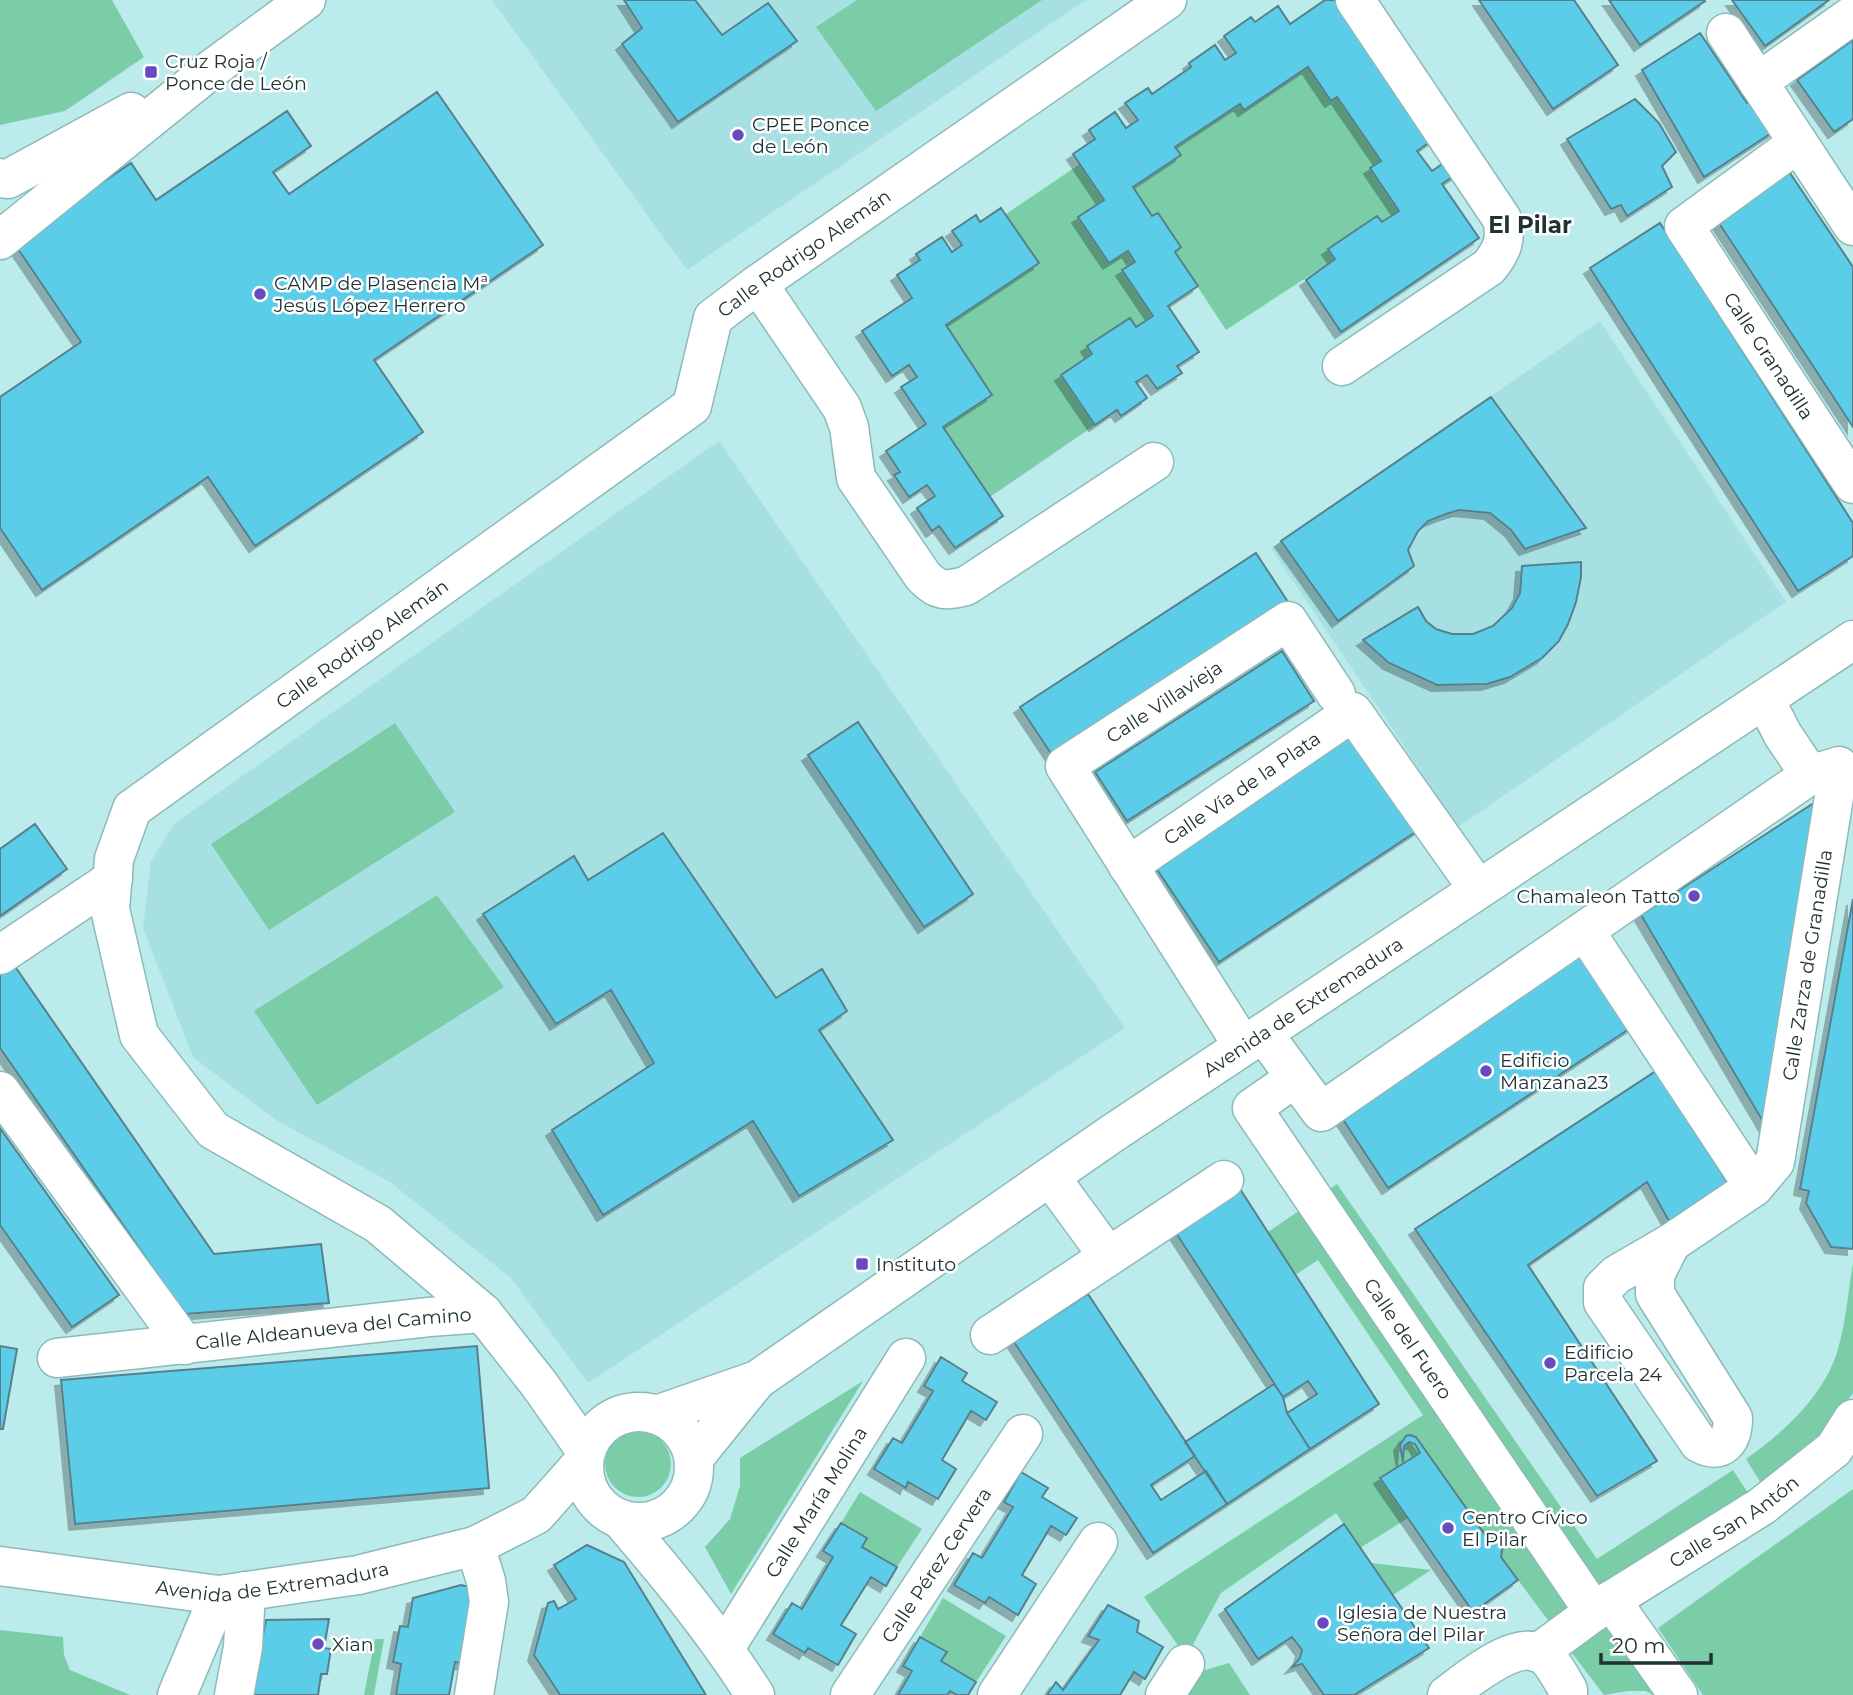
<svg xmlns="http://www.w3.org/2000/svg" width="1853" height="1695" viewBox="0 0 1853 1695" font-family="Montserrat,sans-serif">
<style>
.built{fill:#a7e0e2}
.green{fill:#7acda6}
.building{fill:#5ccde9;stroke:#57808b;stroke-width:2;filter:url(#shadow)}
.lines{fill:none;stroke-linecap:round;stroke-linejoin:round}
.minor-casing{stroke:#8cbabb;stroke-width:41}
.minor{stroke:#fff;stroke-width:38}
.poi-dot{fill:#664ac2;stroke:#fff;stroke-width:2.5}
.labels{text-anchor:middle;stroke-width:5;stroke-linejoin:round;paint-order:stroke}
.poi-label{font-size:19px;fill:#203233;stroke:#fff;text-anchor:start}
.street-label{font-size:19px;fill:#203233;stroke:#fff}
.quarter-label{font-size:23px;font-weight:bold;fill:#203233;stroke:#fff}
</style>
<defs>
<filter id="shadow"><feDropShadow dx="-6" dy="6" stdDeviation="0" flood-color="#0004"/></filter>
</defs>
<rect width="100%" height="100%" fill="#bcebec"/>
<path class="built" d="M 492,0 L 1086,0 L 687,270 Z
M 1600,321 L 1786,602 L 1458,827 L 1271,548 Z
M 719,441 L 1125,1028 L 588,1383 L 511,1278 L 390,1182 L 276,1120 L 193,1057 L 143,928 L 151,861 L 174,824 Z"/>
<path class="green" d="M 0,0 L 112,0 L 144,57 L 65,111 L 0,125 Z
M 857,0 L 1042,0 L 876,111 L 816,27 Z
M 1308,67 L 1331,101 L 1337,97 L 1381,161 L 1370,169 L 1399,211 L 1382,222 L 1377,216 L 1329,248 L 1335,259 L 1226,330 L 1175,252 L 1181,247 L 1158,213 L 1152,216 L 1133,187 L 1180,156 L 1175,147 L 1240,104 L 1244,110 Z
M 1080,164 L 1104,200 L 1078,218 L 1109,263 L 1128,251 L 1135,262 L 1122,271 L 1153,316 L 1136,327 L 1129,318 L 1088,346 L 1092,354 L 1061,375 L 1095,425 L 990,497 L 943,427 L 992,395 L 946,325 L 1038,263 L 1006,214 Z
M 395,723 L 455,812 L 269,930 L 211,844 Z
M 437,895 L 504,987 L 317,1105 L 254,1011 Z
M 1337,1184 L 1597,1559 L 1733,1470 L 1750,1496 L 1595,1592 L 1318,1197 Z
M 1303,1208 L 1580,1610 L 1553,1627 L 1501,1557 L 1503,1545 L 1498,1539 L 1488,1539 L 1416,1437 L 1406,1436 L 1400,1445 L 1402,1458 L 1404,1446 L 1409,1442 L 1415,1444 L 1420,1453 L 1408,1518 L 1360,1548 L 1336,1513 L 1221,1593 L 1186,1657 L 1144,1597 L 1423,1415 L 1318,1260 L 1295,1275 L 1268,1232 Z
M 1853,1263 L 1853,1393 L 1829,1426 L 1802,1454 L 1762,1485 L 1746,1459 C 1784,1432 1825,1395 1838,1349 C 1846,1322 1848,1291 1853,1263 Z
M 863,1381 L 731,1594 L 705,1547 L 730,1519 L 740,1486 L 740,1458 Z
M605 1464a33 33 0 1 1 66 0a33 33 0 1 1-66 0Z
M 1853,1489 L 1853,1695 L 1703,1695 L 1658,1628 Z
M 860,1492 L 922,1529 L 897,1567 L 862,1547 L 867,1538 L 841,1523 Z
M 1371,1563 L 1431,1570 L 1393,1595 Z
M 943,1598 L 1006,1636 L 976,1682 L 941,1661 L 946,1652 L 920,1637 Z
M 1609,1613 L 1681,1695 L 1653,1695 L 1646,1691 L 1628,1691 L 1604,1695 L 1565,1644 Z
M 0,1630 L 63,1637 L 64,1655 L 70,1670 L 130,1695 L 0,1695 Z
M 375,1639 L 384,1639 L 374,1695 L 364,1695 Z
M 1229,1663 L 1250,1695 L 1177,1695 L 1191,1674 Z"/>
<path class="building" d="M 624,0 L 695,0 L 722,35 L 768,3 L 797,41 L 678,122 L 622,44 L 642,28 Z
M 1325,0 L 1341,0 L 1400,84 L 1392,90 L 1419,128 L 1434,139 L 1417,151 L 1432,171 L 1448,160 L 1457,174 L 1442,184 L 1479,238 L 1341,332 L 1306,280 L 1335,259 L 1328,249 L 1377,216 L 1382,222 L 1399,211 L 1370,168 L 1381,161 L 1337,97 L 1331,101 L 1308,67 L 1244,110 L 1240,104 L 1175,147 L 1181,155 L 1133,187 L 1152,216 L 1158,213 L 1181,247 L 1175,252 L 1198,286 L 1168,306 L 1199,352 L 1177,366 L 1182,373 L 1157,389 L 1147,375 L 1136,382 L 1147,398 L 1121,416 L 1117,410 L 1095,425 L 1061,375 L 1092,354 L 1087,346 L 1130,318 L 1136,327 L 1153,316 L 1122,270 L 1135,262 L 1128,251 L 1109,263 L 1078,217 L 1104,200 L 1073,154 L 1095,139 L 1089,130 L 1115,112 L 1126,128 L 1138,120 L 1125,103 L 1148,88 L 1152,94 L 1191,67 L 1189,63 L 1215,45 L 1225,60 L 1236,53 L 1224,36 L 1251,17 L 1255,22 L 1278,6 L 1290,24 Z
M 1479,0 L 1574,0 L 1618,65 L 1553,109 Z
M 1609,0 L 1704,0 L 1705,1 L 1640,45 Z
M 1732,0 L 1829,0 L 1765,46 Z
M 1700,33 L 1747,103 L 1756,100 L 1776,130 L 1704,177 L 1642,70 Z
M 1853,40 L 1853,119 L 1834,132 L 1797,80 Z
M 437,92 L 543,245 L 374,360 L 423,432 L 255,546 L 208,477 L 42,590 L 0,528 L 0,397 L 81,342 L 14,243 L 131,163 L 156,200 L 287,111 L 311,146 L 273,172 L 289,194 Z
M 1635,99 L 1659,123 L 1676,152 L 1662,166 L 1672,187 L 1627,216 L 1621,205 L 1611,209 L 1567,139 Z
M 1788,170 L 1853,267 L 1853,427 L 1715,217 Z
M 1001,208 L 1039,263 L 946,325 L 992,395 L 943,427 L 1003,516 L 955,548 L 939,526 L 932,531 L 917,508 L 935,496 L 927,485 L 909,497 L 894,475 L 900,472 L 886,451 L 926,424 L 901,387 L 917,377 L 909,365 L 892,376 L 862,331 L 912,298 L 897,275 L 920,260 L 916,254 L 942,237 L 952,252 L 962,245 L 952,231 L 976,215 L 980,222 Z
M 1660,223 L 1853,523 L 1853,556 L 1798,591 L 1590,268 Z
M 1491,397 L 1586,528 L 1525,549 L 1511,530 L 1490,513 L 1459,510 L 1446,514 L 1428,521 L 1418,531 L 1408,550 L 1414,566 L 1338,621 L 1281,541 Z
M 1256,553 L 1288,602 L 1052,755 L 1020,707 Z
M 1581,562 L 1581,577 L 1576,602 L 1568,624 L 1559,641 L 1542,658 L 1510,677 L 1487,684 L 1437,685 L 1389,663 L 1363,640 L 1418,607 L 1426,621 L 1436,629 L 1452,634 L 1473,634 L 1493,626 L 1512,608 L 1520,593 L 1522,566 Z
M 1282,651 L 1314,701 L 1127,821 L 1095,772 Z
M 858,722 L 973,894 L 924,927 L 808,755 Z
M 1354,724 L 1423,827 L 1219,962 L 1150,859 Z
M 1823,797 L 1768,1130 L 1641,915 Z
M 35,824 L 67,869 L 0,916 L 0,849 Z
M 663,833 L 776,998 L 822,969 L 847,1011 L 819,1030 L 893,1140 L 799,1196 L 753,1121 L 603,1215 L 552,1130 L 654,1063 L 611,990 L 556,1024 L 483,914 L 574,856 L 588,880 Z
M 1853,899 L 1853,1249 L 1831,1247 L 1806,1203 L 1809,1191 L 1800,1189 Z
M 1583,953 L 1632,1027 L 1388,1188 L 1340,1115 Z
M 14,965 L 214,1254 L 321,1244 L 329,1303 L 185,1314 L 0,1048 L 0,975 Z
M 1656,1071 L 1727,1182 L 1669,1221 L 1647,1182 L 1528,1265 L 1657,1461 L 1597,1496 L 1415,1229 Z
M 0,1128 L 119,1295 L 72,1327 L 0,1225 Z
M 1240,1189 L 1379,1404 L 1310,1449 L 1287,1413 L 1317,1394 L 1308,1381 L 1283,1397 L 1174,1230 Z
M 1088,1294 L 1195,1456 L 1151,1485 L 1161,1500 L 1206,1471 L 1227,1504 L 1153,1553 L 1014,1342 Z
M 0,1346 L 17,1349 L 3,1429 L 0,1429 Z
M 477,1346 L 489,1488 L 75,1524 L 61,1380 Z
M 941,1357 L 967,1373 L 962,1381 L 997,1402 L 986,1420 L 971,1411 L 942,1460 L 956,1469 L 938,1499 L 908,1482 L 906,1488 L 874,1469 L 893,1438 L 902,1443 L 933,1391 L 924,1386 Z
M 1274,1384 L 1283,1397 L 1287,1413 L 1310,1449 L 1227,1504 L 1185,1442 Z
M 1410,1435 L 1416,1437 L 1488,1539 L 1498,1539 L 1503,1545 L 1501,1557 L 1518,1580 L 1473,1612 L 1380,1478 L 1420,1453 L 1415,1444 L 1409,1442 L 1404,1446 L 1403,1462 L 1400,1445 L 1406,1436 Z
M 1021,1472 L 1048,1488 L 1042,1497 L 1077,1518 L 1066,1535 L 1051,1526 L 1022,1575 L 1036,1584 L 1018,1615 L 989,1597 L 985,1603 L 954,1585 L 973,1553 L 982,1558 L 1013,1507 L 1004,1502 Z
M 841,1523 L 867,1538 L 862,1547 L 897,1567 L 886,1586 L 871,1577 L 841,1625 L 856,1634 L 838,1665 L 808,1648 L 805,1653 L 773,1634 L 792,1603 L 802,1609 L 833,1557 L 823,1551 Z
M 1344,1524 L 1429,1648 L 1354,1695 L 1324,1695 L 1302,1664 L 1292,1667 L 1300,1658 L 1302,1650 L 1292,1637 L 1258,1659 L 1225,1609 Z
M 587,1545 L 624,1562 L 706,1695 L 560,1695 L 534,1655 L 548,1603 L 554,1601 L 558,1609 L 576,1599 L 554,1565 Z
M 461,1585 L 473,1588 L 466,1664 L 455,1662 L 449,1695 L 396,1695 L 401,1664 L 393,1662 L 400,1626 L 408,1627 L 413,1598 Z
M 1108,1605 L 1139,1621 L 1137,1632 L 1163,1647 L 1145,1679 L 1134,1672 L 1120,1695 L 1047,1695 L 1056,1682 L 1063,1690 L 1099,1640 L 1088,1636 Z
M 329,1619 L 324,1648 L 331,1649 L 327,1674 L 321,1674 L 318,1695 L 251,1695 L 266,1620 Z
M 920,1637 L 947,1652 L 941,1661 L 976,1682 L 968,1695 L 957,1695 L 950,1691 L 947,1695 L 898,1695 L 912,1671 L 903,1666 Z"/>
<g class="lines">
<defs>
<g id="minor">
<path d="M 1726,33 L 1853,226"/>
<path d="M 1758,82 L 1853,15"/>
<path id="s1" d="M 1798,143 L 1684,226 L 1853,484"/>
<path d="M 0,178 L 8,179 L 131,112"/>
<path d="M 0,240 L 213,68 L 306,0"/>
<path d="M 758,284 L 842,408 L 849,427 L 856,478 L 923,576 C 938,592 945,591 966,586 L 1154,462"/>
<path d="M 1342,366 L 1489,267 C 1502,251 1507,239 1502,219 L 1355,0"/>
<path d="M 1765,700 L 1783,735 L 1810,775"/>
<path id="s2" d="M 1128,866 L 1353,712 L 1478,889"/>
<path d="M 1585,931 L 1754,1187 L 1671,1243 L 1616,1275 L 1603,1288 L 1603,1302 L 1699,1443 C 1722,1456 1733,1440 1733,1418 L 1655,1294 L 1655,1275 L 1671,1243"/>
<path d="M 0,955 L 113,879"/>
<path d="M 1263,1033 L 1321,1112 L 1810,775 L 1839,766 L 1775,1162 L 1754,1187"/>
<path id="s3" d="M 1243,1046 L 1065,766 L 1288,621 L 1336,694"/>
<path id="s4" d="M 1295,1078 L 1252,1108 L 1594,1612"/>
<path d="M 0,1091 L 185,1345"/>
<path d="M 1051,1178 L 1108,1256"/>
<path d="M 990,1335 L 1224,1180"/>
<path id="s5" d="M 57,1358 L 429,1317 L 483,1313"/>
<circle cx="639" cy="1467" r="55"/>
<path id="s6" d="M 659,1414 L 757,1380 L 1110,1135 L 1853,640"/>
<path id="s7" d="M 586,1451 L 539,1384 L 483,1313 L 378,1224 L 213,1130 L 139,1035 L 110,909 L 114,859 L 132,809 L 692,406 L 713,318 L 758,284 L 1167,0"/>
<path d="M 694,1458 L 757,1380"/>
<path d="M 621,1520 C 669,1576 715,1632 755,1695"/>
<path id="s8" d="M 0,1566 L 219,1595 L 358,1575 L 475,1546 L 536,1515 L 584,1461"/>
<path d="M 1611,1600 L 1678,1695"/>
<path id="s9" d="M 725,1648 L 906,1358"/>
<path id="s10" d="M 1538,1653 L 1602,1606 L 1762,1506 L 1834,1449 L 1853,1419"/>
<path d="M 177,1695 L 219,1595"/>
<path d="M 234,1695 L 243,1647 L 246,1591"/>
<path d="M 474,1695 L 489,1602 L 486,1581 L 475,1546"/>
<path id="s11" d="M 850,1695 L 1023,1434"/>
<path d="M 997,1695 L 1098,1542"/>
<path d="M 1165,1695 L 1185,1664"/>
<path d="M 1447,1695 C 1468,1680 1521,1633 1547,1658 C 1555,1666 1562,1680 1568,1690 L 1568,1695"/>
</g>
</defs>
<use href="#minor" class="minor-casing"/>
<use href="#minor" class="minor"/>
</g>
<g class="poi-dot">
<rect x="144" y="65" width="14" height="14" rx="3.5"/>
<circle cx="738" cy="135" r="7"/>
<circle cx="260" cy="294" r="7"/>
<circle cx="1694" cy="896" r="7"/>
<circle cx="1486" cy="1071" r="7"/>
<rect x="855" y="1257" width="14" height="14" rx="3.5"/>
<circle cx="1550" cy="1363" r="7"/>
<circle cx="1448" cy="1528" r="7"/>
<circle cx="1323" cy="1623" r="7"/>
<circle cx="318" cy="1644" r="7"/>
</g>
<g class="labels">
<g class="poi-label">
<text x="165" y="68">Cruz Roja /<tspan x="165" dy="22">Ponce de León</tspan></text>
<text x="752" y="131">CPEE Ponce<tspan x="752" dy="22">de León</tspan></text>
<text x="274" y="290">CAMP de Plasencia Mª<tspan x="274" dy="22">Jesús López Herrero</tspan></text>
<text x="1680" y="903" text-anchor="end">Chamaleon Tatto</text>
<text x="1500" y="1067">Edificio<tspan x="1500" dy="22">Manzana23</tspan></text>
<text x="876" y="1271">Instituto</text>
<text x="1564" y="1359">Edificio<tspan x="1564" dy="22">Parcela 24</tspan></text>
<text x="1462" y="1524">Centro Cívico<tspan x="1462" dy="22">El Pilar</tspan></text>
<text x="1337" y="1619">Iglesia de Nuestra<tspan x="1337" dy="22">Señora del Pilar</tspan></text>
<text x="332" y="1651">Xian</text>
</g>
<g class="street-label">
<text dy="7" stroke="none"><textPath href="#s7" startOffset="1745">Calle Rodrigo Alemán</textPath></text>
<text dy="7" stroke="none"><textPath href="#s1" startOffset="296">Calle Granadilla</textPath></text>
<text dy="7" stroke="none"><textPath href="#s7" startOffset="1136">Calle Rodrigo Alemán</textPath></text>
<text dy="7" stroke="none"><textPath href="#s3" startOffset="450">Calle Villavieja</textPath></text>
<text dy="7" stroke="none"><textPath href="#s2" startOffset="138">Calle Vía de la Plata</textPath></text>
<text transform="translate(1807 965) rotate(-81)" y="7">Calle Zarza de Granadilla</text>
<text dy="7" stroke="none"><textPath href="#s6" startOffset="765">Avenida de Extremadura</textPath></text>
<text dy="7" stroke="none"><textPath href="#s5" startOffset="278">Calle Aldeanueva del Camino</textPath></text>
<text dy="7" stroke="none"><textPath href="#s4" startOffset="331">Calle del Fuero</textPath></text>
<text dy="7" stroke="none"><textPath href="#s9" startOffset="172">Calle María Molina</textPath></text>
<text dy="7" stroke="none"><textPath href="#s10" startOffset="236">Calle San Antón</textPath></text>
<text dy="7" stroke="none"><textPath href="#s11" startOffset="156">Calle Pérez Cervera</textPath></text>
<text dy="7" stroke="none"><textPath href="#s8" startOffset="275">Avenida de Extremadura</textPath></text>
</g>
<g class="quarter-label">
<text x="1530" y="233">El Pilar</text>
</g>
</g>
<path d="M1601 1653v10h110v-10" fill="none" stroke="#203233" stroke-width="3.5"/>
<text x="1612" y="1653" font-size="21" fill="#203233" stroke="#ffffff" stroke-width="5" paint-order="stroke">20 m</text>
</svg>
